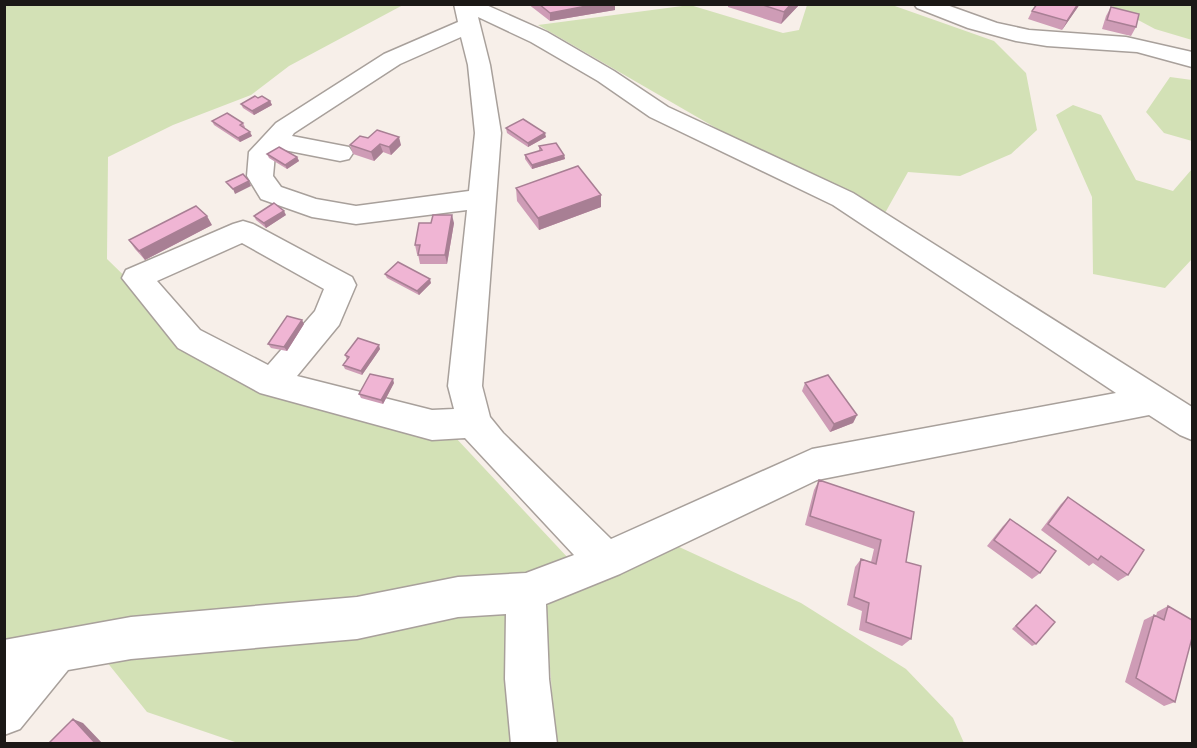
<svg xmlns="http://www.w3.org/2000/svg" width="1197" height="748" viewBox="0 0 1197 748" font-family="Manrope,sans-serif">
<style>
.green{fill:#d3e1b6}
.lines{fill:none;stroke-linecap:round;stroke-linejoin:round}
.minor-casing{stroke:#a8a09b;stroke-width:3}
.minor{fill:#fff;fill-rule:evenodd}
.wall{fill:#ce9cb6}
.shaded-wall{fill:#a87f94}
.building{fill:#f0b5d4;stroke:#a87f94;stroke-width:1.5}
</style>
<rect width="100%" height="100%" fill="#f7efe9"/>
<path class="green" d="M 5,5 L 403,5 L 289,66 L 251,95 L 173,125 L 108,157 L 107,259 L 229,378 L 455,437 L 569,559 L 509,642 L 524,743 L 238,743 L 147,712 L 78,626 L 5,663 Z
M 690,5 L 783,33 L 799,30 L 807,5 L 892,5 L 994,41 L 1026,73 L 1037,130 L 1011,154 L 960,176 L 908,172 L 885,213 L 723,132 L 538,25 Z
M 1110,5 L 1192,5 L 1192,40 L 1155,29 Z
M 1170,77 L 1192,80 L 1192,141 L 1164,133 L 1146,112 Z
M 1073,105 L 1101,115 L 1136,180 L 1173,191 L 1192,169 L 1192,259 L 1165,288 L 1093,274 L 1092,197 L 1056,115 Z
M 677,546 L 801,603 L 906,669 L 953,718 L 964,743 L 556,743 L 545,606 Z"/>
<g class="lines">
<defs>
<path id="minor" d="M 454,4 L 484,4 L 547,32 L 614,71 L 668,107 L 853,193 L 1192,407 L 1192,440 L 1180,435 L 1149,415 L 817,480 L 620,574 L 546,604 L 549,679 L 557,744 L 511,744 L 505,679 L 506,614 L 458,617 L 357,639 L 131,659 L 68,670 L 20,729 L 4,735 L 4,640 L 131,617 L 357,597 L 458,577 L 526,573 L 574,555 L 465,438 L 432,440 L 260,393 L 178,348 L 122,278 L 126,270 L 233,224 L 243,221 L 253,224 L 352,277 L 356,285 L 339,325 L 297,376 L 432,410 L 454,409 L 448,386 L 467,210 L 356,224 L 312,217 L 261,199 L 247,176 L 249,152 L 276,123 L 384,54 L 458,22 ZM 478,17 L 531,42 L 598,81 L 650,117 L 833,205 L 1116,393 L 812,449 L 611,539 L 503,433 L 490,417 L 482,386 L 501,133 L 490,65 ZM 461,37 L 468,65 L 475,133 L 469,191 L 356,206 L 316,199 L 281,187 L 273,176 L 275,154 L 279,149 L 340,161 L 349,159 L 353,153 L 349,147 L 292,136 L 294,133 L 400,64 ZM 242,243 L 324,289 L 315,311 L 268,365 L 200,330 L 157,281 Z
M 914,4 L 944,4 L 997,23 L 1029,30 L 1126,37 L 1192,52 L 1192,67 L 1137,52 L 1047,46 L 1016,41 L 968,28 L 917,8 Z"/>
</defs>
<use href="#minor" class="minor-casing"/>
<use href="#minor" class="minor"/>
</g>
<path class="wall" d="M 528,4 L 615,4 L 615,10 L 550,21 Z
M 728,4 L 800,4 L 781,24 L 728,7 Z
M 1037,4 L 1080,4 L 1062,30 L 1028,19 L 1032,11 Z
M 1111,7 L 1136,27 L 1131,36 L 1102,29 L 1106,16 Z
M 258,98 L 270,101 L 272,105 L 254,115 L 243,108 L 241,104 Z
M 212,121 L 243,123 L 245,127 L 244,128 L 252,136 L 240,142 L 214,125 Z
M 506,128 L 546,137 L 528,147 L 507,133 Z
M 368,138 L 401,145 L 391,155 L 383,152 L 374,161 L 353,154 L 350,145 Z
M 539,146 L 564,155 L 565,159 L 532,169 L 525,159 L 525,155 L 539,151 Z
M 267,154 L 297,157 L 299,161 L 287,169 L 269,158 Z
M 516,188 L 601,195 L 601,207 L 539,230 L 517,201 Z
M 286,215 L 266,228 L 256,220 L 254,216 Z
M 431,223 L 454,223 L 447,264 L 420,264 L 418,254 L 417,254 L 415,245 Z
M 212,225 L 145,260 L 135,249 L 129,240 Z
M 385,274 L 431,283 L 419,295 L 387,278 Z
M 304,324 L 287,351 L 271,348 L 268,344 Z
M 380,349 L 362,375 L 345,369 L 343,365 L 347,360 L 345,355 Z
M 394,383 L 383,404 L 361,398 L 359,394 Z
M 805,383 L 857,415 L 853,423 L 830,432 L 802,391 Z
M 819,480 L 906,562 L 911,639 L 902,646 L 859,630 L 862,611 L 847,605 L 855,567 L 861,559 L 871,562 L 874,549 L 805,525 L 814,490 Z
M 1068,497 L 1128,575 L 1118,581 L 1093,563 L 1089,566 L 1041,530 L 1061,504 Z
M 1010,519 L 1040,573 L 1032,579 L 987,546 L 1003,526 Z
M 1036,605 L 1036,644 L 1032,646 L 1012,629 L 1032,608 Z
M 1168,606 L 1175,702 L 1164,706 L 1125,682 L 1144,620 L 1154,615 L 1156,616 L 1157,612 Z"/>
<path class="shaded-wall" d="M 597,4 L 615,4 L 615,10 L 550,21 L 550,13 Z
M 791,4 L 800,4 L 781,24 L 784,12 Z
M 1078,4 L 1080,4 L 1062,30 L 1067,21 Z
M 270,101 L 272,105 L 254,115 L 252,111 Z
M 250,132 L 252,136 L 240,142 L 238,138 Z
M 545,133 L 546,137 L 528,147 L 528,143 Z
M 399,137 L 401,145 L 391,155 L 389,147 Z
M 380,144 L 383,152 L 374,161 L 371,152 Z
M 564,155 L 565,159 L 532,169 L 532,165 Z
M 297,157 L 299,161 L 287,169 L 285,165 Z
M 249,181 L 251,186 L 235,194 L 233,189 Z
M 601,195 L 601,207 L 539,230 L 538,218 Z
M 284,211 L 286,215 L 266,228 L 264,223 Z
M 452,215 L 454,223 L 447,264 L 445,255 Z
M 207,216 L 212,225 L 145,260 L 139,251 Z
M 430,279 L 431,283 L 419,295 L 417,291 Z
M 302,320 L 304,324 L 287,351 L 284,347 Z
M 379,345 L 380,349 L 362,375 L 361,371 Z
M 393,379 L 394,383 L 383,404 L 381,400 Z
M 857,415 L 853,423 L 830,432 L 834,424 Z
M 73,719 L 83,723 L 103,744 L 96,744 Z"/>
<path class="building" d="M 539,4 L 597,4 L 550,13 Z
M 760,4 L 791,4 L 784,12 Z
M 1037,4 L 1078,4 L 1067,21 L 1032,11 Z
M 1111,7 L 1139,14 L 1136,27 L 1107,20 Z
M 255,96 L 258,98 L 262,96 L 270,101 L 252,111 L 241,104 Z
M 227,113 L 243,123 L 240,125 L 250,132 L 238,138 L 212,121 Z
M 523,119 L 545,133 L 528,143 L 506,128 Z
M 377,130 L 399,137 L 389,147 L 380,144 L 371,152 L 350,145 L 360,136 L 368,138 Z
M 556,143 L 564,155 L 532,165 L 525,155 L 542,150 L 539,146 Z
M 279,147 L 297,157 L 285,165 L 267,154 Z
M 578,166 L 601,195 L 538,218 L 516,188 Z
M 243,174 L 249,181 L 233,189 L 226,182 Z
M 274,203 L 284,211 L 264,223 L 254,216 Z
M 196,206 L 207,216 L 139,251 L 129,240 Z
M 433,215 L 452,215 L 445,255 L 418,255 L 420,245 L 415,245 L 419,223 L 431,223 Z
M 398,262 L 430,279 L 417,291 L 385,274 Z
M 287,316 L 302,320 L 284,347 L 268,344 Z
M 358,338 L 379,345 L 361,371 L 343,365 L 349,357 L 345,355 Z
M 370,374 L 393,379 L 381,400 L 359,394 Z
M 828,375 L 857,415 L 834,424 L 805,383 Z
M 819,480 L 914,512 L 906,562 L 921,566 L 911,639 L 866,622 L 869,603 L 854,597 L 861,559 L 876,564 L 881,540 L 810,516 Z
M 1068,497 L 1144,550 L 1128,575 L 1101,556 L 1098,560 L 1048,524 Z
M 1010,519 L 1056,551 L 1040,573 L 994,540 Z
M 1036,605 L 1055,622 L 1036,644 L 1016,626 Z
M 1168,606 L 1192,620 L 1192,638 L 1175,702 L 1136,678 L 1154,615 L 1164,620 Z
M 73,719 L 96,744 L 48,744 Z"/>
<rect width="1197" height="748" fill="none" stroke="#1b1816" stroke-width="12"/>
</svg>
